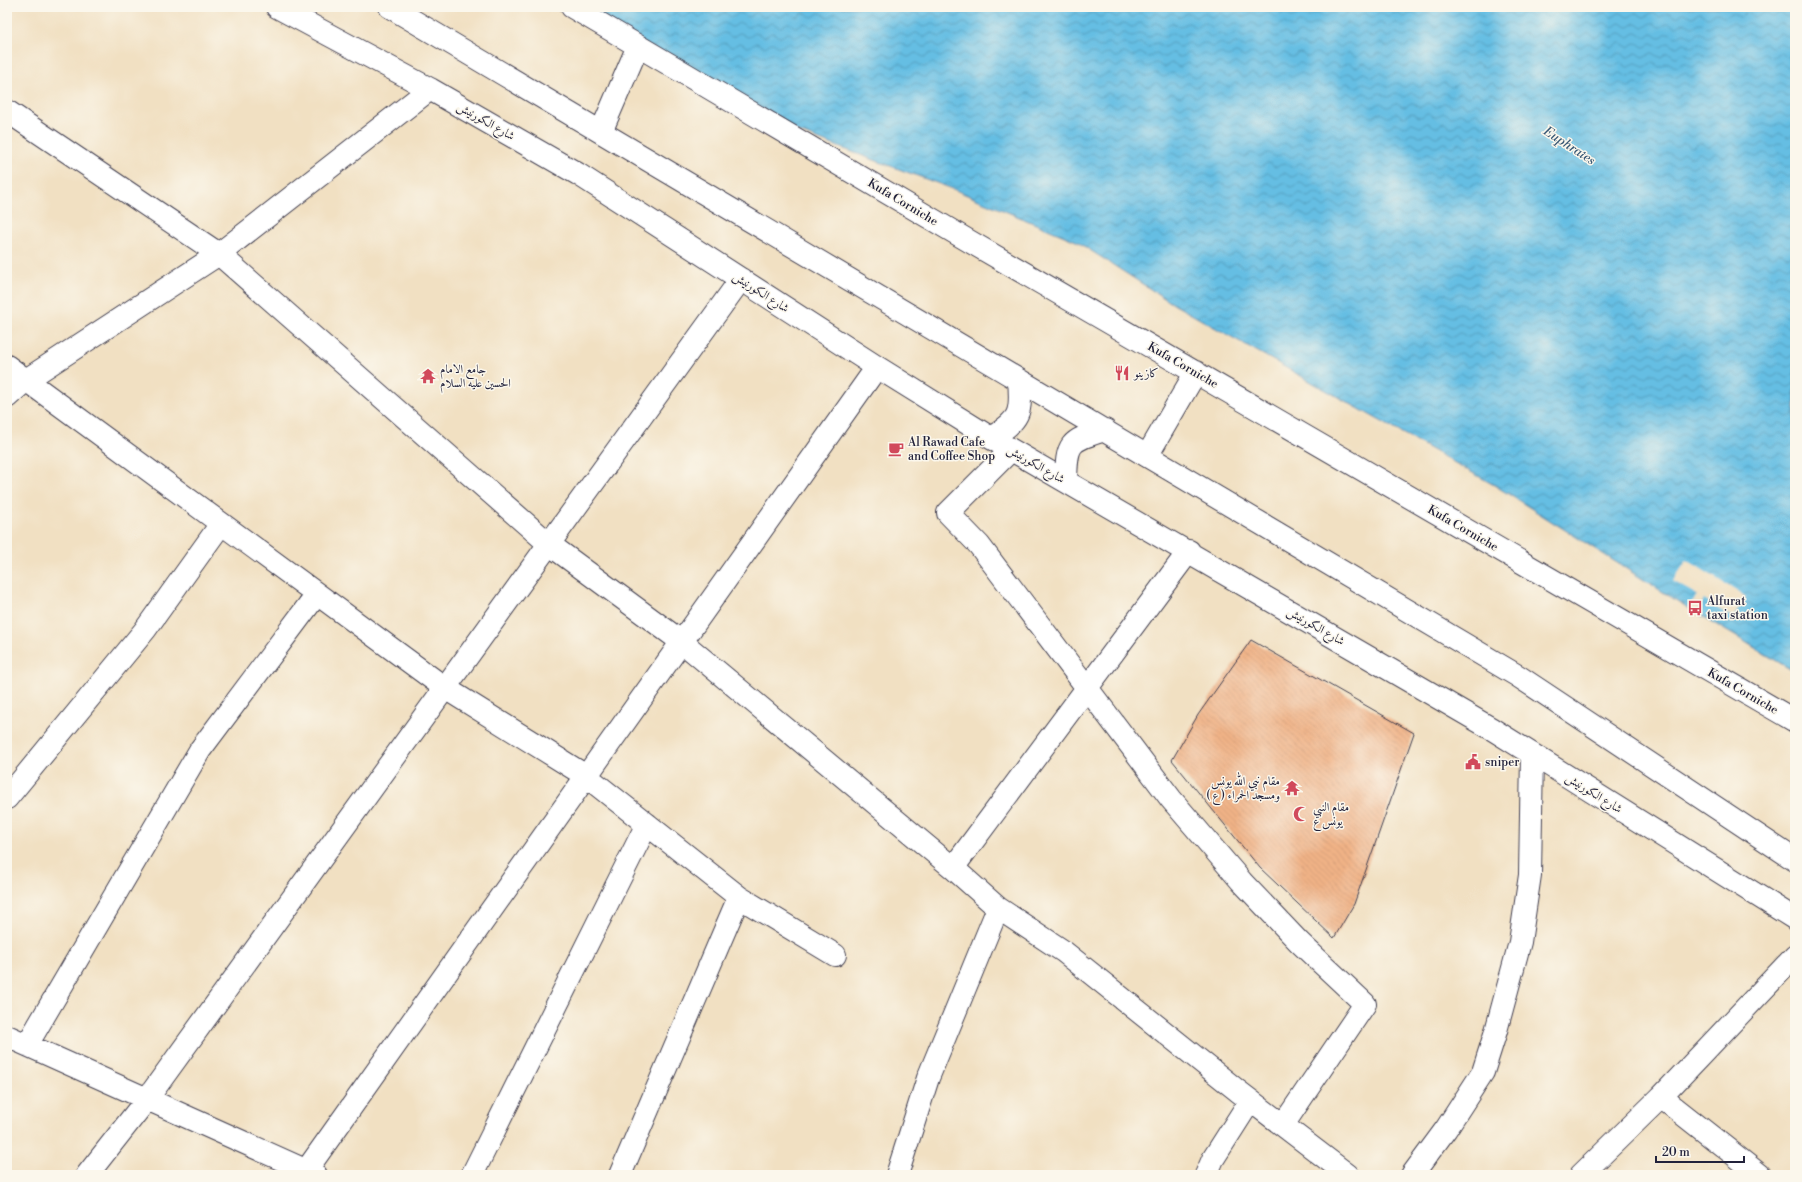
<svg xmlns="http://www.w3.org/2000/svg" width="1802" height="1182" viewBox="0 0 1802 1182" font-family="'Libre Bodoni',Amiri,serif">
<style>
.water{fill:url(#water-waves);stroke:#44708f}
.pier{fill:#f1e0c2}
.building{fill:url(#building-back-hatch)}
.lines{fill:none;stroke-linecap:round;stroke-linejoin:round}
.minor-casing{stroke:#413e4f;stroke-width:24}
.minor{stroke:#fff;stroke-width:22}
.labels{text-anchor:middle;stroke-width:3;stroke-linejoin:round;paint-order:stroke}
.street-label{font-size:12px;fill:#22223b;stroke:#fbf7ec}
.poi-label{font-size:12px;fill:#22223b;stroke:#fbf7ec;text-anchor:start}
.water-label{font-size:13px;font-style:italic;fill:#395976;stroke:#fbf7ec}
</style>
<defs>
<pattern id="water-waves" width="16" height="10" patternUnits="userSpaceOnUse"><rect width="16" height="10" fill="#65bee3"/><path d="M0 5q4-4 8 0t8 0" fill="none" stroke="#539ab9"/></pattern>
<pattern id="building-back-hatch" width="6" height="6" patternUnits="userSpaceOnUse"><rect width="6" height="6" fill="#f0b286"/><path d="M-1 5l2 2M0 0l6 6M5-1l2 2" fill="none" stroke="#ce9975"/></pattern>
</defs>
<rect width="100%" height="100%" fill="#fbf7ec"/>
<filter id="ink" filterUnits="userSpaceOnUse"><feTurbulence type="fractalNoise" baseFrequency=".025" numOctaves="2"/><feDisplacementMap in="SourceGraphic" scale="8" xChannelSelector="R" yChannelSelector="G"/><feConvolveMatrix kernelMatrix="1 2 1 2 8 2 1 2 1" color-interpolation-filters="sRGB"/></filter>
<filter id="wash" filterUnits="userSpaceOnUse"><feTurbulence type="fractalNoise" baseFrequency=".012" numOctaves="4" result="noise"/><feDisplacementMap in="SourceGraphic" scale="16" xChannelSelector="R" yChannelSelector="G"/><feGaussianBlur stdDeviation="0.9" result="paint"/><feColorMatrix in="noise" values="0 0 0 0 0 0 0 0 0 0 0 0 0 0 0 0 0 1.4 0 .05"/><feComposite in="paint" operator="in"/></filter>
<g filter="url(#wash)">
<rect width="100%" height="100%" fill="#f1e0c2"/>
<path class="water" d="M 582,7 L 1795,7 L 1795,672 L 1682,604 L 1494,485 L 1175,305 L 1076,241 L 953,189 L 790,129 Z"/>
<path class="pier" d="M 1687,560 L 1746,597 L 1733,618 L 1704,600 L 1696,612 L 1689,608 L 1697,595 L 1673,581 Z"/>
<g id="blocks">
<path class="building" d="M 1251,640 L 1414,733 L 1354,904 L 1334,938 L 1260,868 L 1172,760 L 1198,715 Z"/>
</g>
</g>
<g filter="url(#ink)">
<use href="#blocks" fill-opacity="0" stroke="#413e4f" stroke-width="1"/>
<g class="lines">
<defs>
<path id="minor" d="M 277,7 L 430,89 L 578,174 L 877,367 L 991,438 L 1492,729 L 1795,919
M 390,7 L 1518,676 L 1795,860
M 572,7 L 969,241 L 1795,721
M 7,111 L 219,254 L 549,544 L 682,642 L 953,868 L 998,908 L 1063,951 L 1238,1091 L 1348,1175
M 601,132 L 638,46
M 7,366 L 445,688 L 586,776 L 739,897 L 835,955
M 7,397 L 26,380 L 219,254 L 430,89
M 991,438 C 1020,419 1022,414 1019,380
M 1011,450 L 948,513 L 979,545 L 1171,799 L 1242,882 L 1299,942 L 1365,1004 L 1283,1125
M 1147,456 L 1196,372
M 1066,481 C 1067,443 1068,441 1105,430
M 7,798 L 145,630 L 221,524
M 953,868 L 1189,551
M 7,1036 L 316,1175
M 27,1045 L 200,750 L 317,594
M 1661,1097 L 1760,1175
M 87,1175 L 147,1099 L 741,279
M 303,1175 L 877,367
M 472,1175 L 647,824
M 620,1175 L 739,897
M 897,1175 L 928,1078 L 998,908
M 1206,1175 L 1213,1159 L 1250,1101
M 1412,1175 L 1446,1129 L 1483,1072 L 1496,1031 L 1520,942 L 1530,875 L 1532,754
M 1581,1175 L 1661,1097 L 1795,956"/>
</defs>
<use href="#minor" class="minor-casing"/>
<use href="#minor" class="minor"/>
</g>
</g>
<defs>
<symbol id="restaurant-bare" viewBox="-9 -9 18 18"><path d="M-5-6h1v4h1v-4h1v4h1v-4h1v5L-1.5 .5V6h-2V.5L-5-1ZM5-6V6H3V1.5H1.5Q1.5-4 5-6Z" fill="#d1495b" stroke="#fbf7ec" stroke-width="2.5" paint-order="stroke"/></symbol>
<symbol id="temple-bare" viewBox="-9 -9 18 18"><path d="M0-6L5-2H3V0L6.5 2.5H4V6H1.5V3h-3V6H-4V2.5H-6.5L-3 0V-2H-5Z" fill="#d1495b" stroke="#fbf7ec" stroke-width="2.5" paint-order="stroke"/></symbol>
<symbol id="cafe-bare" viewBox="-9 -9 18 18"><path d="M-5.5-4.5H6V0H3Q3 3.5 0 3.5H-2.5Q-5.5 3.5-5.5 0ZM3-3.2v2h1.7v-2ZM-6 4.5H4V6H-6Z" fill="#d1495b" stroke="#fbf7ec" stroke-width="2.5" paint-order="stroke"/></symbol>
<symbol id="bus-bare" viewBox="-9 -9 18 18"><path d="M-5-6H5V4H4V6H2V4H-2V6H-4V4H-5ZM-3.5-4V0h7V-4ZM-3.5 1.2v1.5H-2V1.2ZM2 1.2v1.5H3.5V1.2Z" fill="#d1495b" stroke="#fbf7ec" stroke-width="2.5" paint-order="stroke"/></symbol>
<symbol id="civic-bare" viewBox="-9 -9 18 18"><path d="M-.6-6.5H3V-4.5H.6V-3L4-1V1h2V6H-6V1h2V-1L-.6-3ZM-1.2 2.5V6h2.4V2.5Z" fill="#d1495b" stroke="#fbf7ec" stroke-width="2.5" paint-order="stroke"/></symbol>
<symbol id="mosque-bare" viewBox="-9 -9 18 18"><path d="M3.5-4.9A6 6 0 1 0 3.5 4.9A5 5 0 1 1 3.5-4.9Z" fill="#d1495b" stroke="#fbf7ec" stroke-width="2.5" paint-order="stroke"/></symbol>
</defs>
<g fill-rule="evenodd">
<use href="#restaurant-bare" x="1111" y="362" width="22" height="22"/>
<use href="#temple-bare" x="417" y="365" width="22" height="22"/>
<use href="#cafe-bare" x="885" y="438" width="22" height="22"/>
<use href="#bus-bare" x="1684" y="597" width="22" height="22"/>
<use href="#civic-bare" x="1462" y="751" width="22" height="22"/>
<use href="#temple-bare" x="1281" y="777" width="22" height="22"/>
<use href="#mosque-bare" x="1290" y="803" width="22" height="22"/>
</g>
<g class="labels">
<g class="street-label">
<text transform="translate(486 121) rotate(30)" y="4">شارع الكورنيش</text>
<text transform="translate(903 202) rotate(31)" y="4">Kufa Corniche</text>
<text transform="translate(761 292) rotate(33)" y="4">شارع الكورنيش</text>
<text transform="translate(1183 365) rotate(30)" y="4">Kufa Corniche</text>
<text transform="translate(1036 464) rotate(30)" y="4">شارع الكورنيش</text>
<text transform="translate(1463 528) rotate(30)" y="4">Kufa Corniche</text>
<text transform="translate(1316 626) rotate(30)" y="4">شارع الكورنيش</text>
<text transform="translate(1743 691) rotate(30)" y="4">Kufa Corniche</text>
<text transform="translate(1594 793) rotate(32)" y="4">شارع الكورنيش</text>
</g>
<g class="poi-label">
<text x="440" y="373">جامع الامام<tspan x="440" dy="14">الحسين عليه السلام</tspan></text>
<text x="1134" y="377">كازينو</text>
<text x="908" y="446">Al Rawad Cafe<tspan x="908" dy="14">and Coffee Shop</tspan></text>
<text x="1707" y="605">Alfurat<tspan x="1707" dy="14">taxi station</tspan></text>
<text x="1485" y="766">sniper</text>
<text x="1280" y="785" text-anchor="end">مقام نبي الله يونس<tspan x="1280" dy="14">( ع ) ومسجد الحمراء</tspan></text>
<text x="1313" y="811">مقام النبي<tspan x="1313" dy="14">يونس ع</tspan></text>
</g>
<g class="water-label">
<text transform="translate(1570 145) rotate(33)" y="5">Euphrates</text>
</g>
</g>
<rect width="1802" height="1182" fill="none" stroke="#fbf7ec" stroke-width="24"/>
<path d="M1656 1156v6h88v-6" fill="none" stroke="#22223b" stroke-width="2"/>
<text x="1662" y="1156" font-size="12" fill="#22223b" stroke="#fbf7ec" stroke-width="3" paint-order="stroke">20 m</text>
</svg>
